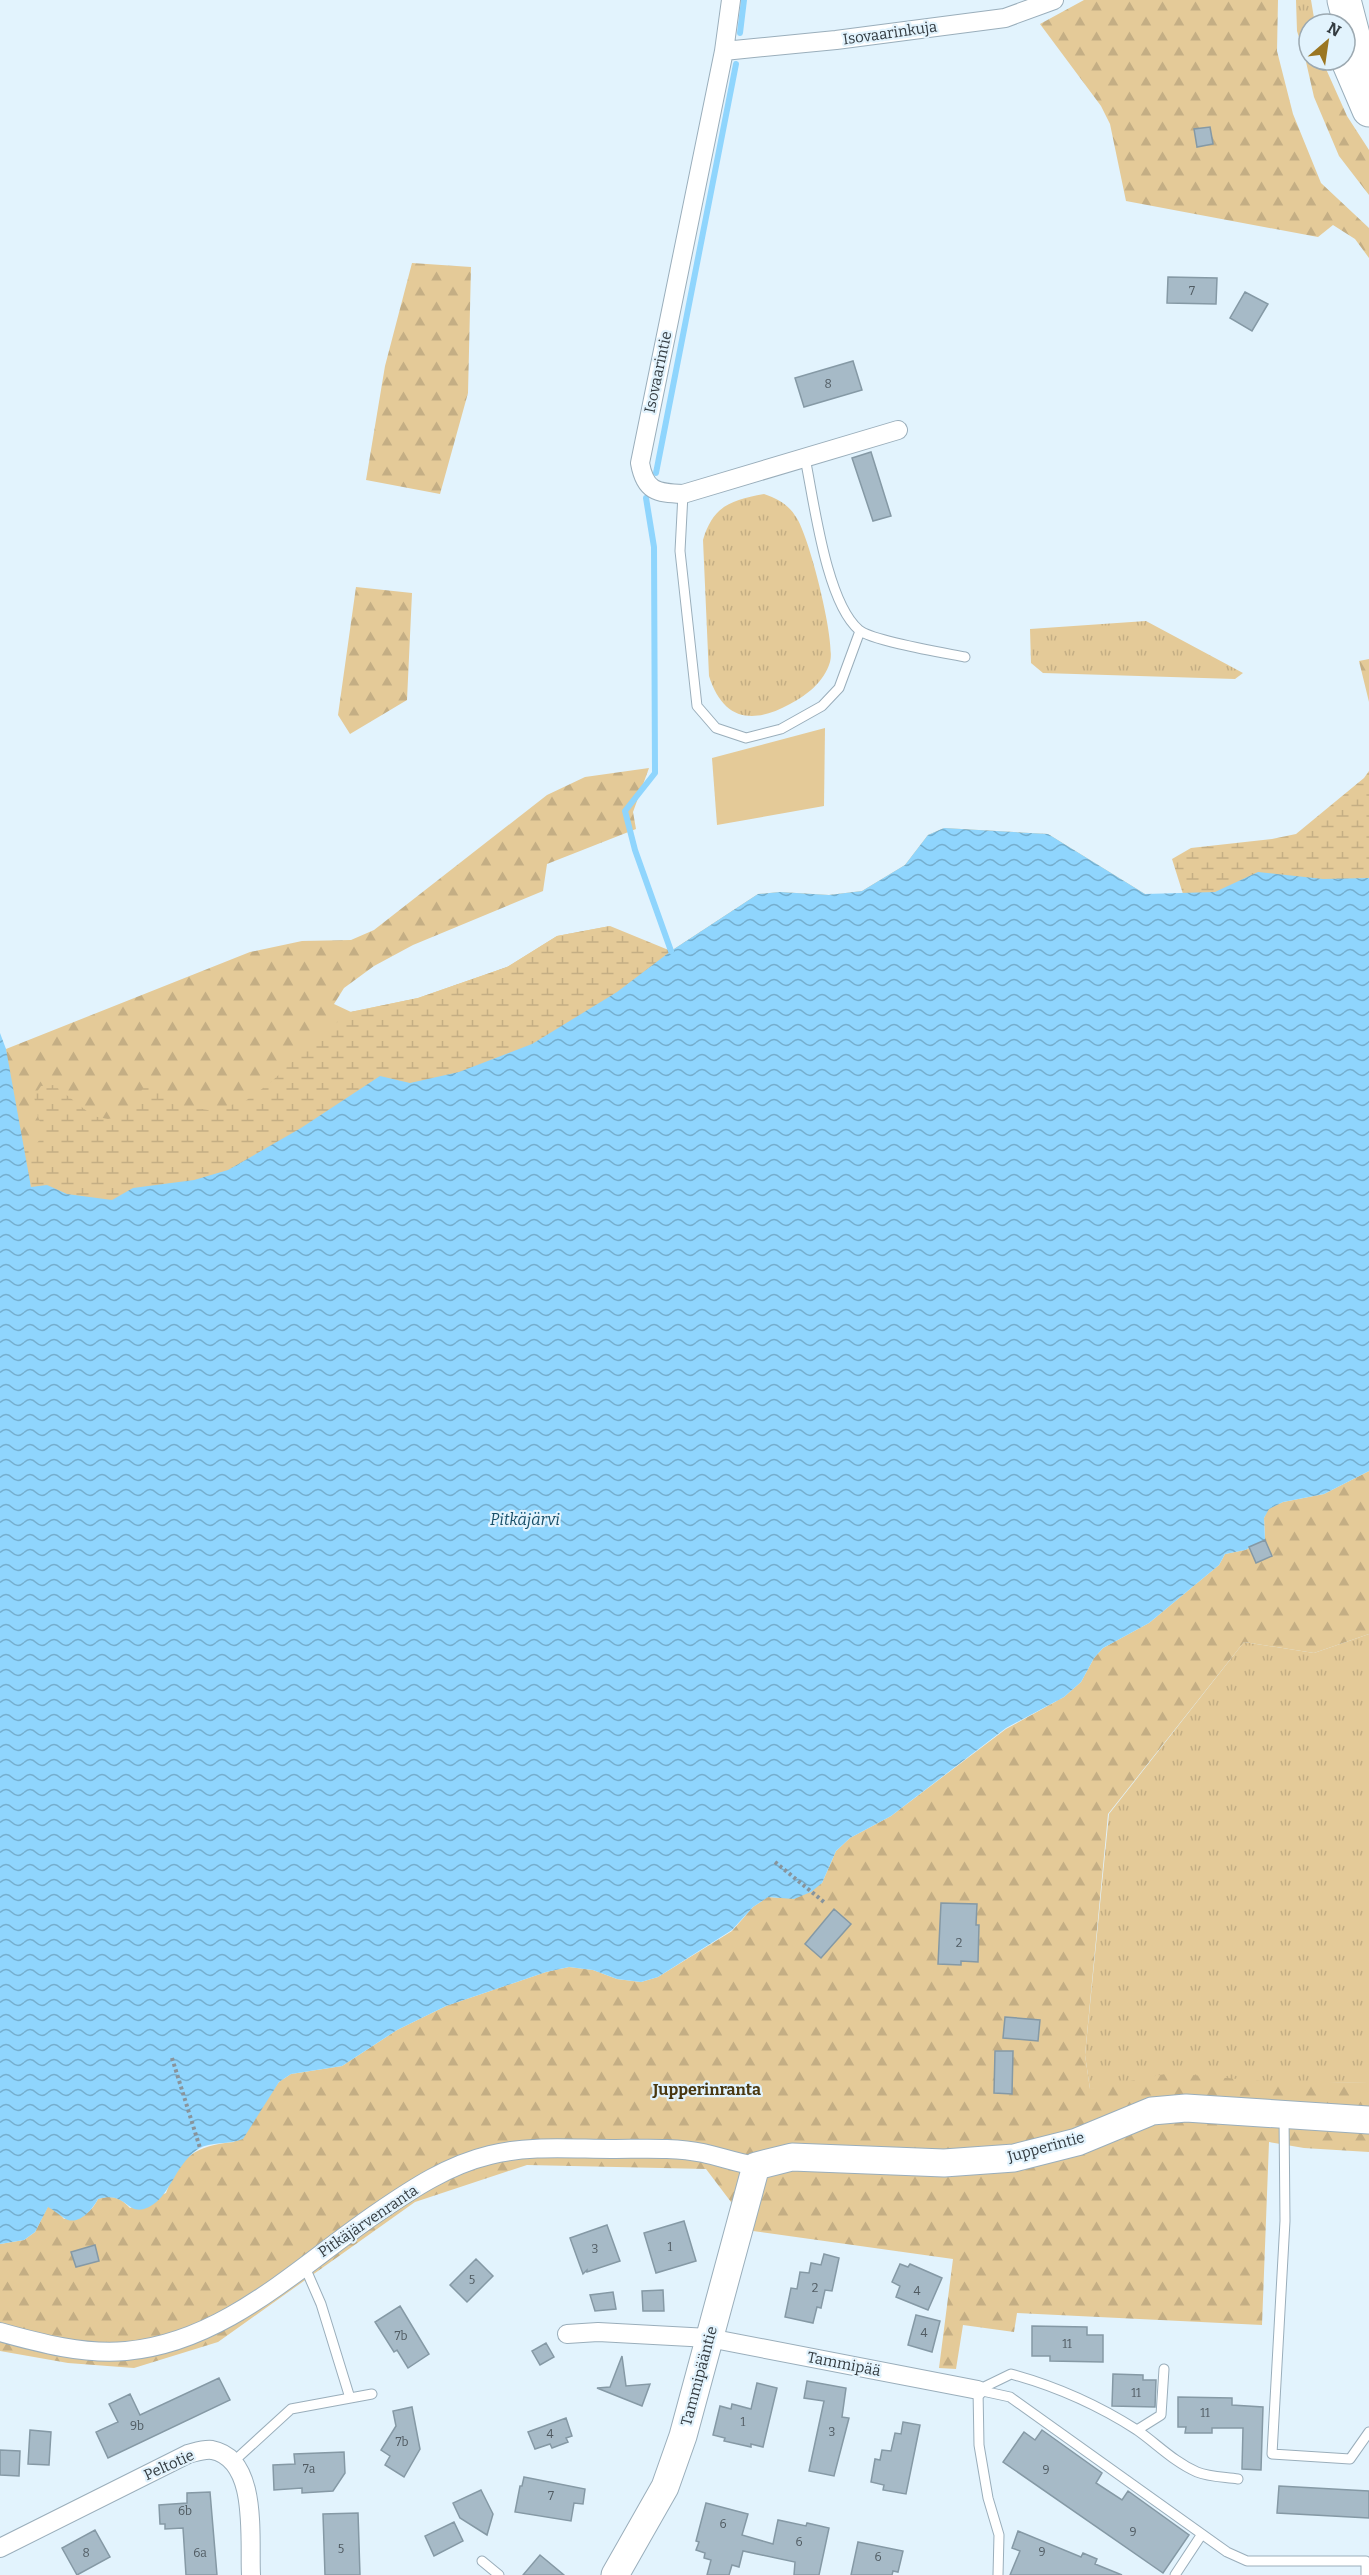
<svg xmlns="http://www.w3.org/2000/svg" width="1369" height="2575" viewBox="0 0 1369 2575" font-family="Bitter,serif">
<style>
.grass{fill:url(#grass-tufts)}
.forest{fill:url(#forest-firs)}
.wetland{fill:url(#wetland-marsh)}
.pitch{fill:#e4ca98}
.water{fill:url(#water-waves)}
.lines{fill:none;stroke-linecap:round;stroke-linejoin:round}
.stream{stroke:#8fd5fd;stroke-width:6}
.building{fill:#a6bac7;stroke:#8599a5;stroke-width:1.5}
.lane-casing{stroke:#9aaebb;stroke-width:11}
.street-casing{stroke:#9aaebb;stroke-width:20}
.secondary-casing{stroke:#9aaebb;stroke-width:29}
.highway-casing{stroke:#9aaebb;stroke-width:35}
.path{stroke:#88949c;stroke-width:4;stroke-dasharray:3 3;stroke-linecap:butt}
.lane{stroke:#fff;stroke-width:9}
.street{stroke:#fff;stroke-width:18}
.secondary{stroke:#fff;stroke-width:27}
.highway{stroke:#fff;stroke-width:33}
.labels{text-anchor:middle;stroke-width:4.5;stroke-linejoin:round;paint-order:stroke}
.number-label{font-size:12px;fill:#505b62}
.street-label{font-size:15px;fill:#333b40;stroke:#e2f3fd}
.water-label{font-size:16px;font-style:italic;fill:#184f69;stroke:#e2f3fd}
.neighbourhood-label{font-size:16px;font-weight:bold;fill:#49370f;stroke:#e2f3fd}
</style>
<defs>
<pattern id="grass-tufts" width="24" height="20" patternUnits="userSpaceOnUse" patternTransform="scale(1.5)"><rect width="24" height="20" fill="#e4ca98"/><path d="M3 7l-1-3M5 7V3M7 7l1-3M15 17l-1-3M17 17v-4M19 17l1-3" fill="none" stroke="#c4ae84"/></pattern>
<pattern id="forest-firs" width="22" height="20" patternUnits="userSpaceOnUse" patternTransform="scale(1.5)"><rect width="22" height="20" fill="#e4ca98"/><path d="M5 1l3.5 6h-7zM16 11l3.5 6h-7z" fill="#c4ae84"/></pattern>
<pattern id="wetland-marsh" width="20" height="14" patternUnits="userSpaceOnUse" patternTransform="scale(1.5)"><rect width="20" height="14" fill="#e4ca98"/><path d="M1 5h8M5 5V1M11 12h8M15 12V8" fill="none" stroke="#c4ae84"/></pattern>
<pattern id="water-waves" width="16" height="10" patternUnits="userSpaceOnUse" patternTransform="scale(1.5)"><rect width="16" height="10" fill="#8fd5fd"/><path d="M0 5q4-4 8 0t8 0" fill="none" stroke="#75aece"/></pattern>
</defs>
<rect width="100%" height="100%" fill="#e2f3fd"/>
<path class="grass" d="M 1296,0 L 1311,0 L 1315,24 L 1309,24 L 1309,55 L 1304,53 L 1297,31 Z
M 764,494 C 778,499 788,504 796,517 C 809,535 836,642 830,662 C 824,682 807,695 790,704 C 752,725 723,720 709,676 L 703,540 C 713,506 731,500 764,494 Z
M 1146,621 L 1243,673 L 1235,679 L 1043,673 L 1031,663 L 1030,629 Z
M 1369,1634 L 1369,2082 L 1090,2089 L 1085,2055 L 1109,1814 L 1244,1642 L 1314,1653 Z"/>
<path class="forest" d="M 1084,0 L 1278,0 L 1277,51 L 1293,114 L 1321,183 L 1369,228 L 1369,258 L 1355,239 L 1333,225 L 1318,237 L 1126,201 L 1110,124 L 1101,106 L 1040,24 Z
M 1304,53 L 1309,55 L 1309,60 L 1322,60 L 1347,116 L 1369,150 L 1369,195 L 1339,156 L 1314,97 Z
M 412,263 L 471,267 L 468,393 L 440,494 L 366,480 L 385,366 Z
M 356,587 L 412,593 L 407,700 L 350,734 L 338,715 Z
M 1369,659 L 1369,702 L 1359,661 Z
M 649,768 L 633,812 L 636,829 L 547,864 L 543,891 L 413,945 L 374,966 L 344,988 L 334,1004 L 351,1012 L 418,998 L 507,967 L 557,936 L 610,926 L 301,1128 L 0,1147 L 0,1045 L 6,1049 L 250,952 L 302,941 L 351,940 L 374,930 L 547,795 L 585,777 Z
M 1369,1471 L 1369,1634 L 1314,1653 L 1244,1642 L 1108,1814 L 1085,2055 L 1090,2089 L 1170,2073 L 1284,2083 L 1369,2082 L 1369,2152 L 1304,2148 L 1269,2142 L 1262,2325 L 1017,2313 L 1014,2332 L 963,2325 L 956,2369 L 939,2368 L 953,2259 L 753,2231 L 706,2169 L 527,2165 L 415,2202 L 218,2342 L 134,2368 L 68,2363 L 0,2351 L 0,2244 L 24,2240 L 35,2232 L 48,2206 L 58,2212 L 64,2219 C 82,2217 90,2215 98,2199 C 113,2195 119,2197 130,2208 L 166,2193 C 181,2156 194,2146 234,2142 L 279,2082 L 291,2074 L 342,2066 L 397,2030 L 446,2006 L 546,1972 L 569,1967 L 593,1970 L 617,1979 L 641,1982 L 658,1977 L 732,1931 L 753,1907 L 768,1897 L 780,1898 L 822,1883 L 836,1851 L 850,1838 L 891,1816 L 1006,1729 L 1064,1697 L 1081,1682 L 1094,1658 L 1103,1648 L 1149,1623 L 1219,1565 L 1225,1554 L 1245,1550 L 1265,1540 L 1264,1518 L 1268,1509 L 1283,1502 L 1324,1494 Z"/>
<path class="wetland" d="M 1369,771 L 1369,1059 L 0,1349 L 0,1126 L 14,1128 L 24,1143 L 36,1144 L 45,1134 L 38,1117 L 34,1096 L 41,1086 L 54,1085 L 93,1116 L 108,1119 L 125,1115 L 144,1087 L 152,1086 L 172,1104 L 208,1110 L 244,1102 L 270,1083 L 314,1041 L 350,1012 L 418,998 L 507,967 L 557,936 L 610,926 L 671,951 L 758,894 L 780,892 L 829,895 L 862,891 L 905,865 L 928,835 L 944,828 L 1048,834 L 1145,894 L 1183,894 L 1172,859 L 1191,848 L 1272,839 L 1296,834 L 1364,778 Z"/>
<path class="pitch" d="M 825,728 L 824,806 L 717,825 L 712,758 Z"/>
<path class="water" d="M 944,828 L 1048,834 L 1145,894 L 1215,892 L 1258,872 L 1323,879 L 1369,878 L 1369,1471 L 1324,1494 L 1283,1502 L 1269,1509 L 1264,1518 L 1265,1540 L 1245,1550 L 1225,1554 L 1219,1565 L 1149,1623 L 1103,1648 L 1094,1658 L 1081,1682 L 1064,1697 L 1006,1728 L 891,1816 L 850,1838 L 836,1851 L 822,1883 L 811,1892 L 794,1899 L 768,1897 L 753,1907 L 732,1930 L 658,1977 L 641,1982 L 617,1979 L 593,1970 L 569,1967 L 546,1972 L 446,2006 L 397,2030 L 342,2066 L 291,2074 L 279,2082 L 243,2139 C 229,2145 211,2141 198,2149 C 173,2166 170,2201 144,2209 C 126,2214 126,2191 98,2199 C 92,2210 78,2227 64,2218 C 58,2214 54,2210 48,2207 L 35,2232 L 24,2240 L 0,2244 L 0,1033 L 6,1049 L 31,1187 L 47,1185 L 67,1194 L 112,1200 L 133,1188 L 194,1180 L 228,1170 L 301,1128 L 380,1076 L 410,1083 L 459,1072 L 532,1044 L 617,992 L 671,951 L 758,894 L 780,892 L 829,895 L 862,891 L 905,865 L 928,835 Z"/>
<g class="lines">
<path class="stream" d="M 740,33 L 744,0
M 656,473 L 736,64
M 646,498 L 654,547 L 655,773 L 625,811 L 635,850 L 671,951"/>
</g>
<path class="building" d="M 1210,127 L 1213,144 L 1197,147 L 1194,129 Z
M 1168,277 L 1217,278 L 1216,304 L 1167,303 Z
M 1245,292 L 1268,304 L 1252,331 L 1230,318 Z
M 853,361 L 862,390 L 804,407 L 795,378 Z
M 871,452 L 891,516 L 873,521 L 852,458 Z
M 1265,1540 L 1272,1556 L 1256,1563 L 1249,1547 Z
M 941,1903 L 977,1904 L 976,1925 L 979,1925 L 978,1962 L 961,1961 L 961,1965 L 938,1964 Z
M 834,1909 L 851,1924 L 821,1958 L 805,1944 Z
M 1005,2017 L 1040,2020 L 1038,2041 L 1003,2038 Z
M 995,2051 L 1013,2051 L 1012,2094 L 994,2093 Z
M 684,2221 L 696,2261 L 656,2273 L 644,2233 Z
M 607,2225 L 620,2261 L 587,2272 L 587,2270 L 583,2274 L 570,2238 Z
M 95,2245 L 99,2261 L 76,2267 L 71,2252 Z
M 824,2254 L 839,2258 L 832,2291 L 825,2290 L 821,2308 L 817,2307 L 813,2323 L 785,2317 L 791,2288 L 797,2289 L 800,2272 L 809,2273 L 811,2263 L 821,2265 Z
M 476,2259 L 493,2276 L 467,2302 L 450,2285 Z
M 900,2264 L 908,2267 L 910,2264 L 942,2278 L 928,2310 L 896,2297 L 900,2286 L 892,2282 Z
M 663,2290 L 664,2311 L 643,2311 L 642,2291 Z
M 613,2292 L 616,2309 L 595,2311 L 590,2295 Z
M 400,2306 L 429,2354 L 408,2368 L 397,2350 L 394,2352 L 375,2322 Z
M 916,2315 L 940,2321 L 932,2352 L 908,2345 Z
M 1032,2326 L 1087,2327 L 1087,2335 L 1103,2335 L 1103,2362 L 1050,2361 L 1050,2356 L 1032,2356 Z
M 546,2343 L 554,2357 L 540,2365 L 532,2351 Z
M 622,2356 L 626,2386 L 650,2384 L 642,2406 L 597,2388 L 610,2387 Z
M 1113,2374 L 1143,2375 L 1143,2380 L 1156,2380 L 1155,2407 L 1112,2406 Z
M 219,2378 L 230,2400 L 108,2458 L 96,2432 L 118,2422 L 109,2404 L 130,2394 L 140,2415 Z
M 807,2381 L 846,2388 L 842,2417 L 849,2418 L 834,2476 L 809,2471 L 824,2401 L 804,2398 Z
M 757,2383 L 777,2388 L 763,2447 L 751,2444 L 751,2447 L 724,2441 L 725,2438 L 713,2435 L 720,2406 L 731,2409 L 732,2404 L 751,2409 Z
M 1178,2397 L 1232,2398 L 1232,2405 L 1263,2407 L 1261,2470 L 1242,2469 L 1243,2428 L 1212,2428 L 1212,2433 L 1185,2433 L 1186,2427 L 1178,2427 Z
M 412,2407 L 420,2449 L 404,2477 L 385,2465 L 390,2456 L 381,2450 L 396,2426 L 393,2411 Z
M 566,2418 L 572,2436 L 566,2438 L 568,2442 L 552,2448 L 550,2444 L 535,2449 L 528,2432 Z
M 903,2422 L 920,2425 L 906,2494 L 883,2490 L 884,2485 L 871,2482 L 875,2459 L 880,2460 L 882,2450 L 891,2451 L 895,2433 L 901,2434 Z
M 30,2430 L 51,2432 L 49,2465 L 28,2464 Z
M 1042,2430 L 1102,2473 L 1096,2483 L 1122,2500 L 1128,2491 L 1189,2535 L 1163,2573 L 1003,2462 L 1024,2432 L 1035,2440 Z
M 0,2450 L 20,2451 L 19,2476 L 0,2475 Z
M 344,2452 L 345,2473 L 333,2491 L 302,2493 L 302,2488 L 274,2490 L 273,2465 L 295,2464 L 294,2454 Z
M 524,2477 L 585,2489 L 583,2504 L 574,2503 L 571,2521 L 515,2512 L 520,2486 L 522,2486 Z
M 1279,2486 L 1369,2491 L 1369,2518 L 1277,2513 Z
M 481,2490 L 493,2514 L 487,2535 L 460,2518 L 453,2503 Z
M 210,2492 L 217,2575 L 186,2575 L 183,2528 L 165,2529 L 165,2524 L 160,2524 L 159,2505 L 187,2503 L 187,2493 Z
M 706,2503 L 748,2514 L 742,2535 L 773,2544 L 778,2520 L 806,2526 L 807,2523 L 829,2528 L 819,2575 L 794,2575 L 795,2562 L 743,2551 L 739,2567 L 732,2565 L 729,2575 L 707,2575 L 711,2560 L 704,2558 L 705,2553 L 696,2550 L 699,2542 L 696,2541 Z
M 358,2513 L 360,2575 L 325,2575 L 323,2514 Z
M 454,2522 L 463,2541 L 434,2556 L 425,2536 Z
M 95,2530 L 110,2557 L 77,2575 L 62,2548 Z
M 1018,2531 L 1081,2557 L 1083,2553 L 1097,2559 L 1095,2564 L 1122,2575 L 1010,2575 L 1020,2551 L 1012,2548 Z
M 858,2542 L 903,2551 L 898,2572 L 893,2571 L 892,2575 L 851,2575 Z
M 540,2555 L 564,2575 L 523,2575 Z"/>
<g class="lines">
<defs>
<path id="lane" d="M 805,458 C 814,501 826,602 859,630 C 872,641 945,653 965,657
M 683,494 L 680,551 L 697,706 L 716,728 L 746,738 L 781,729 L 822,706 L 839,688 L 860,631
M 1284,2116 L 1285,2221 L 1272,2454 L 1350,2459 L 1369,2432
M 304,2265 L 321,2304 L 350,2398
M 978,2390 L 1011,2374 C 1055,2386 1098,2405 1137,2430 C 1157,2444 1174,2462 1197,2472 C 1209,2477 1225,2477 1238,2479
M 1137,2430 L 1161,2415 L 1164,2369
M 233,2462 L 291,2409 L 372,2394
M 482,2561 L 499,2575
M 998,2575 L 999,2535 L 988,2498 L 979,2445 L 978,2390 L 1010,2397 L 1227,2552 L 1247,2561 L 1366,2561 L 1366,2575
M 1175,2575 L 1202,2534"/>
<path id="street" d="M 731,0 L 724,51 L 640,463 C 645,491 656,493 683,494 L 898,430
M 724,51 L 836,40 L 1005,18 L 1054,0
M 0,2332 C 39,2343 85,2355 126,2351 C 225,2342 298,2267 377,2213 C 412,2189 448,2165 490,2155 C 529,2145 572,2149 612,2149 C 642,2149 674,2147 703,2153 C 721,2157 737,2163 756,2166
M 567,2334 L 598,2332 L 709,2338 L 978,2390
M 0,2548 L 188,2454 C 196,2452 204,2449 212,2450 C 259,2459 249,2539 251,2575"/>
<path id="secondary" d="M 615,2575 L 665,2487 L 683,2436 L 756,2166 L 792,2157 L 944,2163 L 1014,2158 L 1077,2142 L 1152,2111 L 1186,2108 L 1369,2120"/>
<path id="highway" d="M 1344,0 L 1358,54 L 1369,80
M 1348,61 L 1369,110"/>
</defs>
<use href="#lane" class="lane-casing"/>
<use href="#street" class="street-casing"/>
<use href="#secondary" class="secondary-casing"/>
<use href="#highway" class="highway-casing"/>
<path class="path" d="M 775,1862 L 824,1902
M 172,2058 L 200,2148"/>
<use href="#lane" class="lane"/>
<use href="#street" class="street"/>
<use href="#secondary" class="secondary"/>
<use href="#highway" class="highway"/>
</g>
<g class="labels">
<g class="number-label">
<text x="1192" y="295">7</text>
<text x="828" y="388">8</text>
<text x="959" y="1947">2</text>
<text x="670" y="2251">1</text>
<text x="595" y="2253">3</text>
<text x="472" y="2284">5</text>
<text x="815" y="2292">2</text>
<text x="917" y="2295">4</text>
<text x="924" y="2337">4</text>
<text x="401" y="2340">7b</text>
<text x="1067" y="2348">11</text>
<text x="1136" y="2397">11</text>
<text x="1205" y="2417">11</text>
<text x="743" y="2426">1</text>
<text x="137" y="2430">9b</text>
<text x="832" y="2436">3</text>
<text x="550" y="2438">4</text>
<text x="402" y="2446">7b</text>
<text x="309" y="2473">7a</text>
<text x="1046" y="2474">9</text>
<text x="551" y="2500">7</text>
<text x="185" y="2515">6b</text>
<text x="723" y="2528">6</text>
<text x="1133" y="2536">9</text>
<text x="799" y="2546">6</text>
<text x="341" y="2553">5</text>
<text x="1042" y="2556">9</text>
<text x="86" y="2557">8</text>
<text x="200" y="2557">6a</text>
<text x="878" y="2561">6</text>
</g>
<g class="street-label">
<text transform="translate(890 33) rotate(-8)" y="5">Isovaarinkuja</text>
<text transform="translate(658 372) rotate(-78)" y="5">Isovaarintie</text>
<text transform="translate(1046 2147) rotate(-15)" y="5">Jupperintie</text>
<text transform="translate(368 2221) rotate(-34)" y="5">Pitkäjärvenranta</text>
<text transform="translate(844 2364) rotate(11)" y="5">Tammipää</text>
<text transform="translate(699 2376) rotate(-75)" y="5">Tammipääntie</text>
<text transform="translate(169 2465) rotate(-24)" y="5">Peltotie</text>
</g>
<g class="water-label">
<text x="525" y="1525">Pitkäjärvi</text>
</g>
<g class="neighbourhood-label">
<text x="707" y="2095">Jupperinranta</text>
</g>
</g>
<g transform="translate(1327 42) rotate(29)"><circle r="28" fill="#e2f3fd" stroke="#9ca9b1" stroke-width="1.5"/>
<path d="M0-4.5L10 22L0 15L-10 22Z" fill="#9b7622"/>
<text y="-9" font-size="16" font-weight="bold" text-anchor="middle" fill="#333b40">N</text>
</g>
</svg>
